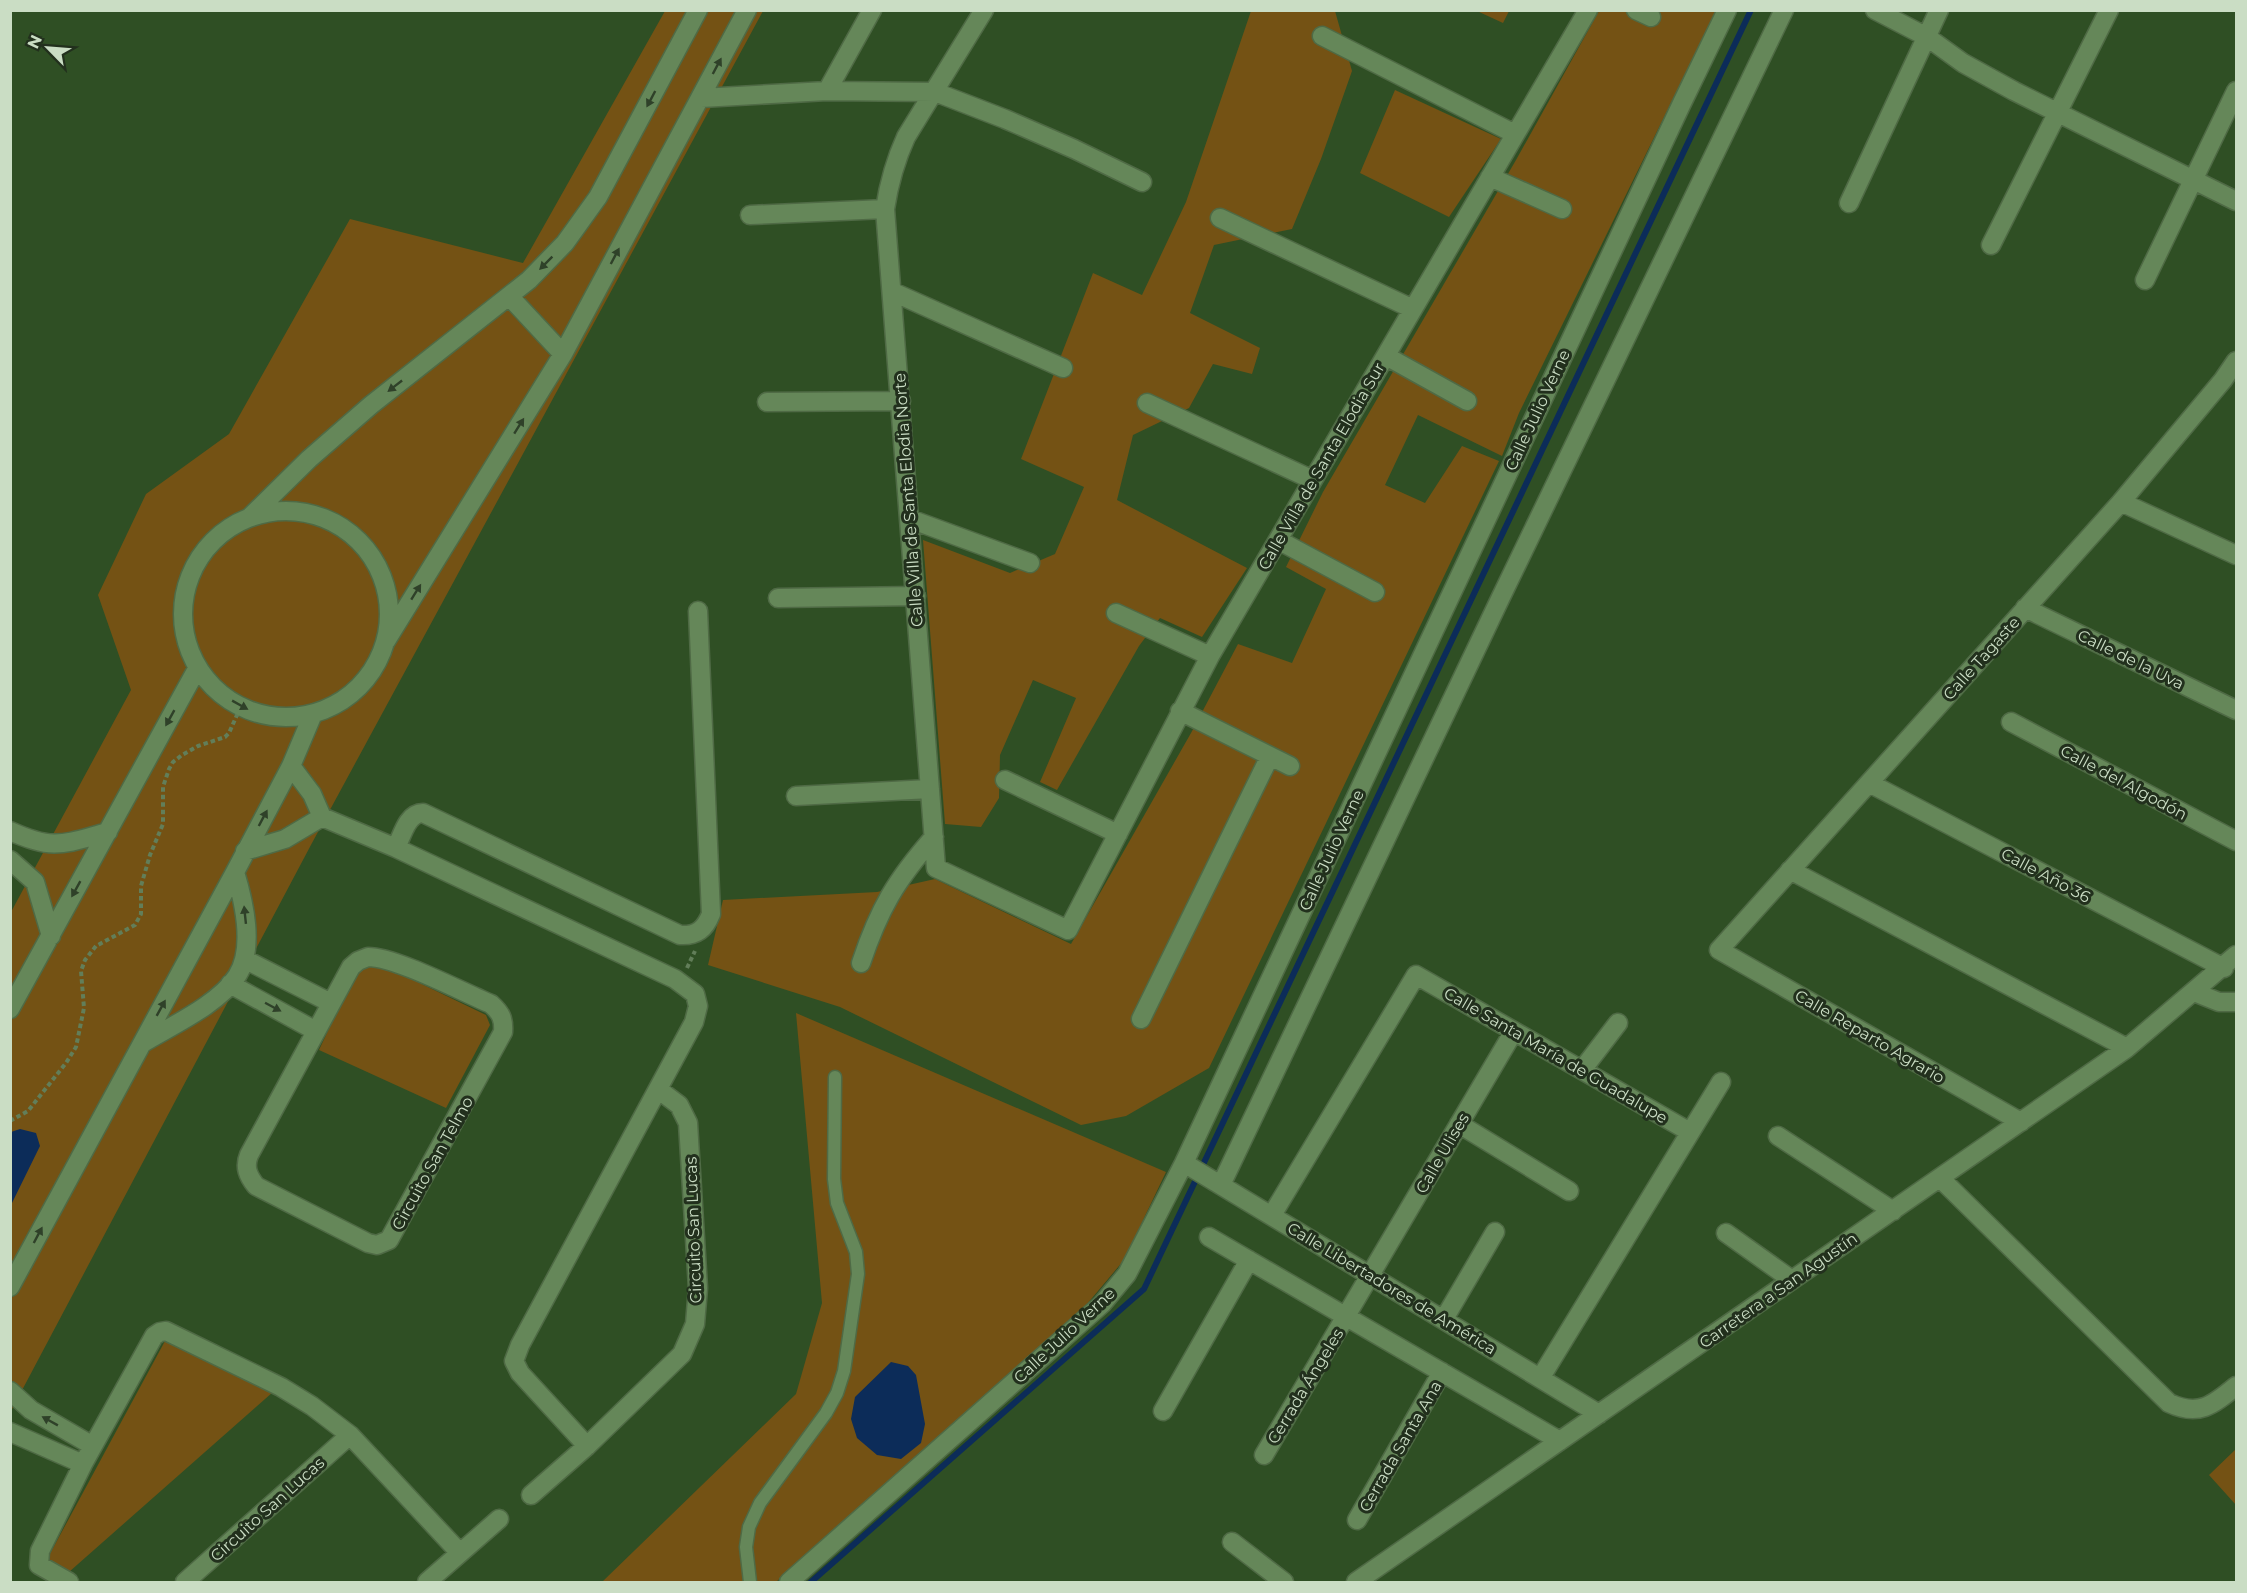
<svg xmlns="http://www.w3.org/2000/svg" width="2247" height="1593" viewBox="0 0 2247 1593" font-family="Montserrat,sans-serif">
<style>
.green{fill:#745214}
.water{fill:#0c2c59}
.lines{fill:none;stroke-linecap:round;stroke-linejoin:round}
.stream{stroke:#0c2c59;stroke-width:6}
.service-casing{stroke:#4f6a45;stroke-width:15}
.minor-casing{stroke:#4f6a45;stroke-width:21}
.path{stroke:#627e59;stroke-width:4;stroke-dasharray:4.5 3;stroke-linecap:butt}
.service{stroke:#658759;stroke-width:12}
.minor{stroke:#658759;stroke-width:18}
.oneway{fill:#2f4129}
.labels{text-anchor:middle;stroke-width:6;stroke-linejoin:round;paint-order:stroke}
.street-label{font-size:16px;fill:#caddc4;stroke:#22301d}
</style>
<rect width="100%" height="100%" fill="#2f4f24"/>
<path class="green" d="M 665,11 L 763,11 L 312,843 L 11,1411 L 11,912 L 131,690 L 98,595 L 146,494 L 229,434 L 350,219 L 523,263 Z
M 1251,11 L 1335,11 L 1352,71 L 1321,159 L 1292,229 L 1214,245 L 1190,313 L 1260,348 L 1252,374 L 1213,364 L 1189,408 L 1133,435 L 1117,500 L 1247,568 L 1202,637 L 1160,618 L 1139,646 L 1057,790 L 1040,782 L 1076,698 L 1033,680 L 1000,755 L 999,798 L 981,827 L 945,824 L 923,540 L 1010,573 L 1055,554 L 1084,487 L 1021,459 L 1093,273 L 1142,295 L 1186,202 Z
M 1477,11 L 1509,10 L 1509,11 L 1503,23 Z
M 1599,11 L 1716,11 L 1519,413 L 1502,456 L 1418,415 L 1385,485 L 1425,503 L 1462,446 L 1499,461 L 1209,1068 L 1126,1116 L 1081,1125 L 840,1007 L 708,965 L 723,900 L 877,892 L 935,879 L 1071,944 L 1191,733 L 1238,644 L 1292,663 L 1326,589 L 1286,567 L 1323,492 L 1516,160 Z
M 1395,90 L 1501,139 L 1449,217 L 1360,173 Z
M 376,962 L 486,1015 L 490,1025 L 446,1108 L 319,1050 L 355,973 Z
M 796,1013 L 1166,1172 L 1124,1260 L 1082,1310 L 776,1582 L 602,1582 L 796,1394 L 822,1303 Z
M 165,1341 L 273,1392 L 69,1572 L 46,1561 Z
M 2236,1449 L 2236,1505 L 2209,1475 Z"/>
<path class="water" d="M 20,1129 L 36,1133 L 40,1146 L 11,1205 L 11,1132 Z
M 891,1362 L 908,1366 L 916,1375 L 925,1424 L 921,1443 L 901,1459 L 877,1455 L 857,1438 L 851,1419 L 855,1397 Z"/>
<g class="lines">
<path class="stream" d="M 811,1582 L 1144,1289 L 1751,10"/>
<defs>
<path id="service" d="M 750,1582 L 746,1547 L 749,1527 L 760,1503 L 826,1413 L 837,1393 L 844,1371 L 858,1274 L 856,1252 L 837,1203 L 834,1179 L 835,1077"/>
<path id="minor" d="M 984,10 L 906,137 C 895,161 889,183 885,209 L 936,868 L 1068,930 L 1210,656 L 1588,10
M 1636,10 L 1651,17
M 1875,10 L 1927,37 L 1963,63 L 2014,91 L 2236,201
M 1322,36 L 1515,134
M 827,91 L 872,10
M 701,98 L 827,91 L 935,92 L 1005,119 L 1074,149 L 1142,182
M 1490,177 L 1562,209
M 1849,203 L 1939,10
M 750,215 L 885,209
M 1220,218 L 1413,309
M 1991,245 L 2109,10
M 2145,280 L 2236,91
M 893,292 L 1063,368
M 509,296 L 563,354
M 1386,356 L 1467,401
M 767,402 L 901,401
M 1147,403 L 1313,480
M 2121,502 L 2236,555
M183 614a103 103 0 1 1 206 0a103 103 0 1 1-206 0Z
M 251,516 L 309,459 L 371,405 L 529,280 L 565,243 L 598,197 L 698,10
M 910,519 L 1030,563
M 1278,540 L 1375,592
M 778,598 L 916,596
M 2025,608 L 2236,710
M 1116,613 L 1210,656
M 386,641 L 563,354 L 747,10
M 1180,711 L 1290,766
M 2011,722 L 2236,841
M 291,766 L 312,794 L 322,817 L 396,848 L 675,979 L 695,994 L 698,1006 L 694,1022 L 520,1345 L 514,1361 L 520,1373 L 587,1446
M 1005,780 L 1118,834
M 1869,783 L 2224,968
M 796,796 L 930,789
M 10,831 C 54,851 63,844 108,832
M 396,848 C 402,836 407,813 423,813 L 680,935 C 697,936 705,929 711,914 L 698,611
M 245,851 L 285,839 L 322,817
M 10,860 L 35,882 L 51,936
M 1790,870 L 2127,1048
M 368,957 C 396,957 462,992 491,1004 C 501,1013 504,1019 503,1032 L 389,1240 L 377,1245 L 368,1243 L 256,1186 C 248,1176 244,1167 249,1155 L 351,967 L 358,961 Z
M 244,959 L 331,1003
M 861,963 C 879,909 896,880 934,837
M 230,984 L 316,1031
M 2194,992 L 2219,1002 L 2236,1002
M 10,1009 L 198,667
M 1141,1019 L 1270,756
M 143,1043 C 171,1026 219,1004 237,976 C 255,948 244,902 235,872
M 1582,1070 L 1618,1023
M 2021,1122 L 1719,950 L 2121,502 L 2223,380 L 2236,361
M 1459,1124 L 1569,1191
M 1778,1136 L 1893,1211
M 1184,1163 L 1599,1414
M 1940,1178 L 2169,1403 C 2199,1417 2213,1405 2236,1386
M 1221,1185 L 1500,599 L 1784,10
M 1272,1215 L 1416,975 L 1690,1132
M 1726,1233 L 1792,1280
M 1209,1237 L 1560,1441
M 10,1287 L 235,872 L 291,766 L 313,714
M 1444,1319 L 1495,1232
M 1541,1377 L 1721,1082
M 10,1391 L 31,1410 L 93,1446
M 1163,1411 L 1249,1260
M 10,1432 L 83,1464
M 1264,1455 L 1514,1031
M 531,1495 L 587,1446 L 682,1354 L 695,1324 L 698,1288 L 688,1123 L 679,1105 L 659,1090
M 1357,1520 L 1442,1372
M 1232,1542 L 1284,1582
M 69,1582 L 39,1565 L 40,1551 L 83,1464 L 154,1336 L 160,1332 L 166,1331 L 281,1387 L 312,1406 L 350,1435 L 460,1553
M 185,1582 L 350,1435
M 427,1582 L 499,1519
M 789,1582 L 1102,1304 L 1127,1274 L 1184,1163 L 1682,103 L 1727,10
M 1356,1582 L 2127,1048 L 2236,955"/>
</defs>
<use href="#service" class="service-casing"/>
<use href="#minor" class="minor-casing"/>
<path class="path" d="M 687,968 L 695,951
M 10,1121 L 28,1111 L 66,1063 L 76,1047 L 84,1008 L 81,971 L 85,960 L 96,946 L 135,925 L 141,914 L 141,886 L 150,855 L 163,824 L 163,787 L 169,769 L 173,762 L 182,755 L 198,746 L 225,737 L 229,733 L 241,706"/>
<use href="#service" class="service"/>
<use href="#minor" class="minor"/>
</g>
<defs><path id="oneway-solid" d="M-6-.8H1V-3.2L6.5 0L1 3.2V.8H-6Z" transform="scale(1.5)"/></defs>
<g class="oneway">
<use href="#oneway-solid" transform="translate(717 66) rotate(-62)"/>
<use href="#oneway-solid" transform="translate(651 99) rotate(118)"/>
<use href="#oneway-solid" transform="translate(615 256) rotate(-62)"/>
<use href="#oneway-solid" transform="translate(546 263) rotate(135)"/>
<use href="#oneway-solid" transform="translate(395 386) rotate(142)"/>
<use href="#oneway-solid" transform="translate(519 426) rotate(-58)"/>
<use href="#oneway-solid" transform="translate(416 592) rotate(-58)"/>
<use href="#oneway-solid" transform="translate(240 705) rotate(29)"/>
<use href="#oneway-solid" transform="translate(170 718) rotate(119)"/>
<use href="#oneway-solid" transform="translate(263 818) rotate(-62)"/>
<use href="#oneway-solid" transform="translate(76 889) rotate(119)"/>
<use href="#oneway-solid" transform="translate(245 915) rotate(-96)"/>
<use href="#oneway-solid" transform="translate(273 1007) rotate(28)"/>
<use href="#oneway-solid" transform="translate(161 1008) rotate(-61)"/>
<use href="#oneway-solid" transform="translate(38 1235) rotate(-62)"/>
<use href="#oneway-solid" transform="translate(50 1421) rotate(-151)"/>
</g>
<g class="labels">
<g class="street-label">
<text transform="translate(1537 410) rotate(-65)" y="6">Calle Julio Verne</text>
<text transform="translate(1321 466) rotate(-60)" y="6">Calle Villa de Santa Elodia Sur</text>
<text transform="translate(908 500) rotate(-94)" y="6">Calle Villa de Santa Elodia Norte</text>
<text transform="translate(1981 658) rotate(-48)" y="6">Calle Tagaste</text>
<text transform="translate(2131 659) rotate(26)" y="6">Calle de la Uva</text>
<text transform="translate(2124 782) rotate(28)" y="6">Calle del Algodón</text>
<text transform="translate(1331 850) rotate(-65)" y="6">Calle Julio Verne</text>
<text transform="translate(2046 875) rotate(28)" y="6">Calle Año 36</text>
<text transform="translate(1870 1036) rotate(30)" y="6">Calle Reparto Agrario</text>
<text transform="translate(1556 1055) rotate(30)" y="6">Calle Santa María de Guadalupe</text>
<text transform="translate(1442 1153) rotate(-60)" y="6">Calle Ulises</text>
<text transform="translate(432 1163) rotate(-61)" y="6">Circuito San Telmo</text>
<text transform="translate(693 1230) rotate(-92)" y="6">Circuito San Lucas</text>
<text transform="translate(1392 1288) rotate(31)" y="6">Calle Libertadores de América</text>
<text transform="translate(1778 1290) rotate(-35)" y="6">Carretera a San Agustín</text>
<text transform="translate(1064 1335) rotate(-43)" y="6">Calle Julio Verne</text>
<text transform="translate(1305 1386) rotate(-59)" y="6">Cerrada Ángeles</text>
<text transform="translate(1400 1446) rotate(-60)" y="6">Cerrada Santa Ana</text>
<text transform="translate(267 1509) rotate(-42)" y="6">Circuito San Lucas</text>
</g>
</g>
<rect width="2247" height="1593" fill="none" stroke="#caddc4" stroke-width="24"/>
<g transform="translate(48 48) rotate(295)" stroke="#22301d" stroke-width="4.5" paint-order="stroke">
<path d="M0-4.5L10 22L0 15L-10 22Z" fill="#caddc4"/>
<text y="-9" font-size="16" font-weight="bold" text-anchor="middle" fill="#caddc4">N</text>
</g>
</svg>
